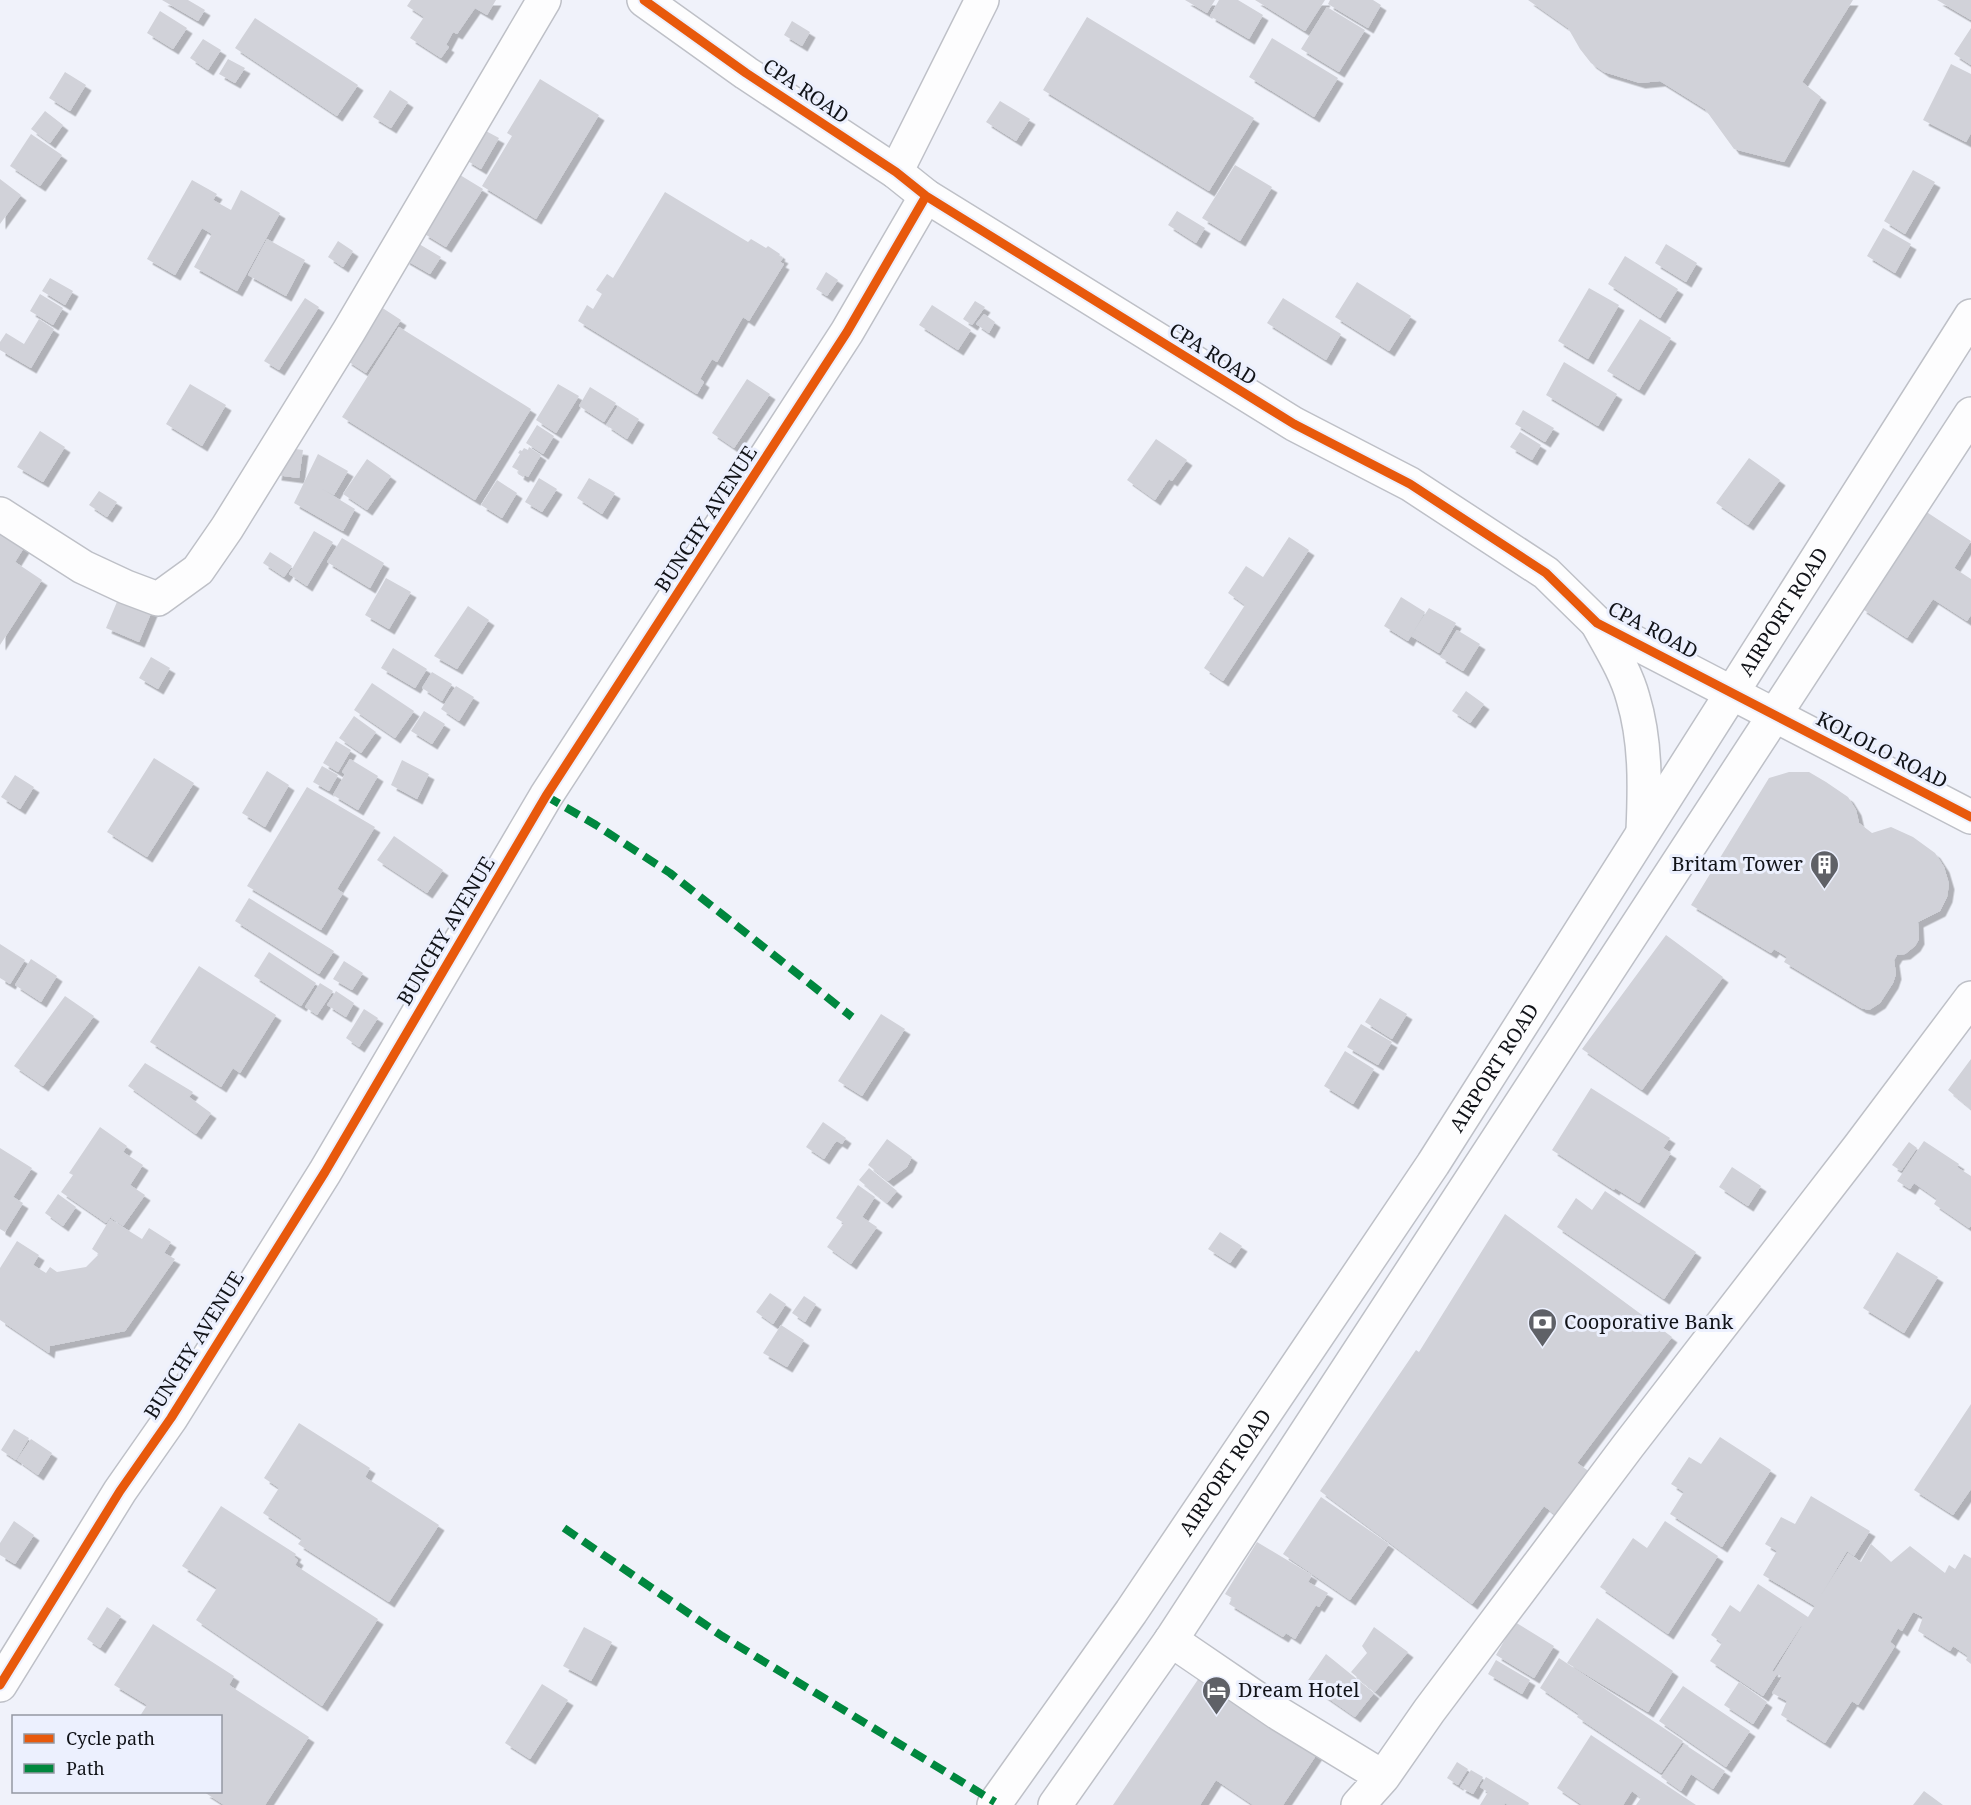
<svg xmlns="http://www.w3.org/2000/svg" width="1971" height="1805" viewBox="0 0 1971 1805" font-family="'Noto Serif',serif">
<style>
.building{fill:#d1d2d9;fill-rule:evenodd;filter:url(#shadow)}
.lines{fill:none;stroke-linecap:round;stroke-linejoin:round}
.minor-casing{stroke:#bec0c7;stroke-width:36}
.tertiary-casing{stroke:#bec0c7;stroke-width:36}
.primary-casing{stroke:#bec0c7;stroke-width:36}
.minor{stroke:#fdfdfe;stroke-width:33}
.tertiary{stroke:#fdfdfe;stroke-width:33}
.primary{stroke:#fdfdfe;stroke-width:33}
.quiet{stroke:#00873e;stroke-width:8;stroke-dasharray:15 8;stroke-linecap:butt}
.cycleway-casing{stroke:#ecf0fe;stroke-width:13}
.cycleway{stroke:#e8590c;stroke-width:9}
.labels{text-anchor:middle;stroke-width:6;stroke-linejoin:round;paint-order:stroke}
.street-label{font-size:20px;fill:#111318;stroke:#ecf0fe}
.poi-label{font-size:20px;fill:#111318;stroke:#ecf0fe;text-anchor:start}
</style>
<defs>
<filter id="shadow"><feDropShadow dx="5.5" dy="5.5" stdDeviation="0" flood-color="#0004"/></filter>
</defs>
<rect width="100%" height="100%" fill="#f0f2fa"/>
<path class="building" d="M 162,0 L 188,0 L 205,10 L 198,21 Z
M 411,0 L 496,0 L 487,15 L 475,8 L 457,34 L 453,32 L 446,45 L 449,47 L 441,58 L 410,38 L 424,17 L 407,6 Z
M 1185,0 L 1215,0 L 1207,13 Z
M 1219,0 L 1238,0 L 1263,15 L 1249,39 L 1210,16 Z
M 1255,0 L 1325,0 L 1305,31 Z
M 1330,0 L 1373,0 L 1381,5 L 1368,28 L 1328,4 Z
M 1528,0 L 1853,0 L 1802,82 L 1821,97 L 1784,162 L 1734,149 L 1705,109 L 1660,81 L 1640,83 L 1604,72 L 1591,63 L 1580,49 L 1568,28 Z
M 1937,0 L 1971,0 L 1971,20 Z
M 1327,7 L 1365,30 L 1339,72 L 1301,49 Z
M 160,11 L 187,28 L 173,49 L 147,33 Z
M 1087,17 L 1254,118 L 1209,191 L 1043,90 Z
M 255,18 L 358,85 L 337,116 L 235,48 Z
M 792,21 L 810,32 L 802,46 L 784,35 Z
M 1971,28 L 1971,65 L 1954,54 Z
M 1272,38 L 1338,78 L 1314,117 L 1249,77 Z
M 203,39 L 221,50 L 208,70 L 190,58 Z
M 228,59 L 245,68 L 235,83 L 219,74 Z
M 1951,64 L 1971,74 L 1971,133 L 1966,142 L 1923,120 Z
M 65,72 L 86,85 L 70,111 L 49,98 Z
M 540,79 L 599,115 L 536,219 L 482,186 L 512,136 L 507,133 Z
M 390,90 L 408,102 L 391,128 L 373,117 Z
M 1000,101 L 1030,119 L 1016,141 L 986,122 Z
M 45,111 L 63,125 L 50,143 L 31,129 Z
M 484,130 L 499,138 L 481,169 L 466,160 Z
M 31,134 L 62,155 L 40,186 L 10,166 Z
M 1235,165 L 1272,187 L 1240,241 L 1202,218 Z
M 1913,170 L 1935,182 L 1905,234 L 1884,221 Z
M 460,175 L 483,189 L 446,247 L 423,233 Z
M 0,179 L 21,195 L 0,224 Z
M 192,180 L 217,194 L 213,200 L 231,210 L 241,190 L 280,213 L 237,291 L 194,267 L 212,234 L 202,228 L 175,275 L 147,259 Z
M 665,192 L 748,242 L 751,239 L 766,248 L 768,246 L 780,254 L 779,256 L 783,258 L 780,262 L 784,264 L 749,321 L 743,317 L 717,362 L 712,359 L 700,379 L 704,382 L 697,394 L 578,321 L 587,305 L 593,309 L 602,294 L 596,290 L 607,274 L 613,278 Z
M 1177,211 L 1205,228 L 1196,243 L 1168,225 Z
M 1883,228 L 1911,244 L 1895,273 L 1867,256 Z
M 267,239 L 305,260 L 286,296 L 248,275 Z
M 338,241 L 353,251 L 343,267 L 328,257 Z
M 414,241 L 441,257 L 430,274 L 404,259 Z
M 1666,244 L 1697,263 L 1686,282 L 1655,263 Z
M 1625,256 L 1678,289 L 1660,318 L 1608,284 Z
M 826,272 L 838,280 L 827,296 L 816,289 Z
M 50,278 L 73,291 L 65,305 L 42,291 Z
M 1357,282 L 1411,316 L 1389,351 L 1335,317 Z
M 1589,288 L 1619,305 L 1588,359 L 1558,341 Z
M 40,294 L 63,308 L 53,325 L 30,311 Z
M 305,298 L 319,307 L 279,370 L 264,361 Z
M 1283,298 L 1341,334 L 1326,360 L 1267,323 Z
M 975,301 L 985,307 L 972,325 L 963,319 Z
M 932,305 L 971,330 L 958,350 L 919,325 Z
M 381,307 L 401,320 L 366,373 L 346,360 Z
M 984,314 L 995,322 L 989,333 L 976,324 Z
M 39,319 L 54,329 L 31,368 L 0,350 L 0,342 L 6,333 L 24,344 Z
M 1640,319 L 1671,338 L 1639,390 L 1607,371 Z
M 399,327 L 531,409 L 475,500 L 342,417 Z
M 1564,362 L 1617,394 L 1598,426 L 1546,395 Z
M 747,379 L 770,394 L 734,448 L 712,433 Z
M 190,384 L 226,405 L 202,446 L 166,424 Z
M 558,384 L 579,396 L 556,433 L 536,420 Z
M 590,387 L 616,403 L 604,422 L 579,406 Z
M 618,406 L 639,419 L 627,439 L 606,425 Z
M 1523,410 L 1554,428 L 1545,442 L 1515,424 Z
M 537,425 L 554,436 L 543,454 L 526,443 Z
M 40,431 L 65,447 L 43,482 L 17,467 Z
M 1520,432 L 1541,445 L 1532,460 L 1510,447 Z
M 1156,439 L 1187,460 L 1172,481 L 1169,479 L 1155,500 L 1127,480 Z
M 281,447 L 303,450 L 299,478 L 276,475 Z
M 529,447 L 541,455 L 528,477 L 525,475 L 523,477 L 518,474 L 519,471 L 512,467 L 520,454 L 518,453 L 520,450 L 522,451 L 524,448 L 528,450 Z
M 318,454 L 348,471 L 334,495 L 322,489 L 355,509 L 343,531 L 294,503 Z
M 1749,458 L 1780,480 L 1748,525 L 1716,503 Z
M 367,459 L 391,476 L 367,510 L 343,494 Z
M 539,478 L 557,489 L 542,512 L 525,502 Z
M 589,478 L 615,493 L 602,514 L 577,498 Z
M 497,480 L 517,493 L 502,518 L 481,505 Z
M 99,491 L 117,502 L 107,517 L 89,505 Z
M 1925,511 L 1971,541 L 1954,568 L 1971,579 L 1971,615 L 1967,621 L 1933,599 L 1907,638 L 1861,608 Z
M 0,530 L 25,546 L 15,562 L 42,580 L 0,645 Z
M 314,531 L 333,542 L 307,586 L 289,574 Z
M 1289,537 L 1309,550 L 1223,681 L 1204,668 L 1245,605 L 1228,593 L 1246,566 L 1263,577 Z
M 342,538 L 384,563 L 370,588 L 327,562 Z
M 270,552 L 292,566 L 284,577 L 263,563 Z
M 386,578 L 411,592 L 389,629 L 365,615 Z
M 119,597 L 152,611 L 139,642 L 106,628 Z
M 1401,597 L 1425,612 L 1408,641 L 1384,626 Z
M 468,606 L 489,620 L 457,669 L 434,656 Z
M 1429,608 L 1456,623 L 1439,653 L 1411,636 Z
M 1457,630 L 1480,644 L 1463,671 L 1440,657 Z
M 393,648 L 427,669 L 415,688 L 381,668 Z
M 151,657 L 170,668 L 158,689 L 139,678 Z
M 432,672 L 452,684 L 442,701 L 422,688 Z
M 372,683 L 414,711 L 395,738 L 354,710 Z
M 456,686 L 474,697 L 459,721 L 441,709 Z
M 1466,691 L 1484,704 L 1470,723 L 1452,711 Z
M 424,711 L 445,724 L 432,744 L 411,731 Z
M 354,716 L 376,732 L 361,753 L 339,738 Z
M 336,741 L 351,750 L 338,772 L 323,763 Z
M 154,758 L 194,783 L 147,857 L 107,832 Z
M 350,759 L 378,776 L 358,810 L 333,795 L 345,774 L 342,772 Z
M 402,760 L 429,774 L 417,799 L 391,785 Z
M 322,766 L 338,775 L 329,791 L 313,782 Z
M 267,771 L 289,785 L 265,827 L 242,813 Z
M 1789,772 L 1809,772 L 1826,782 L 1848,797 L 1856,810 L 1859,823 L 1872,833 L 1891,827 L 1913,837 L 1935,853 L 1944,867 L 1949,884 L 1947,897 L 1940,911 L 1918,922 L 1919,939 L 1915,946 L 1905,954 L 1897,955 L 1894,960 L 1896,974 L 1893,983 L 1880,1003 L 1869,1010 L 1861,1008 L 1784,962 L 1787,957 L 1774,949 L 1771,953 L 1691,905 L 1769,778 Z
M 15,775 L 34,787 L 20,809 L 1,797 Z
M 307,787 L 375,827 L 337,889 L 343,893 L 321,930 L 247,886 Z
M 394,836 L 443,870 L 427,893 L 377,860 Z
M 249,898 L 334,951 L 319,974 L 235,921 Z
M 1666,935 L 1723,977 L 1642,1090 L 1582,1049 Z
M 0,944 L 25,960 L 10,984 L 0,978 Z
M 269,952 L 316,983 L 301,1006 L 254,976 Z
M 31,959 L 57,976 L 41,1002 L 15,985 Z
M 344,961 L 363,973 L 352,990 L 333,979 Z
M 199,966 L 276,1015 L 240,1073 L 233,1068 L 221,1087 L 150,1042 Z
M 320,983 L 333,991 L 317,1015 L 305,1007 Z
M 336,991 L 354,1003 L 346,1017 L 327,1005 Z
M 65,996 L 94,1016 L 43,1086 L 14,1066 Z
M 1380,998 L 1407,1014 L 1392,1039 L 1365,1022 Z
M 364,1009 L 378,1018 L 359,1047 L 346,1038 Z
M 881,1014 L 905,1029 L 862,1096 L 838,1081 Z
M 1361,1024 L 1392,1042 L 1378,1065 L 1347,1047 Z
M 1345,1051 L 1374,1069 L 1353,1104 L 1324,1086 Z
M 1971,1059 L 1971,1109 L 1948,1090 Z
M 145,1063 L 193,1092 L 189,1097 L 211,1113 L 196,1134 L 128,1086 Z
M 1591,1088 L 1670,1138 L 1663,1148 L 1671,1153 L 1639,1203 L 1615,1188 L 1614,1190 L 1552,1150 Z
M 823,1122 L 846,1138 L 842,1144 L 837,1141 L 834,1144 L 824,1159 L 806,1147 Z
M 100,1127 L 127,1146 L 123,1152 L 143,1165 L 130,1185 L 145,1195 L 123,1226 L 111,1218 L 113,1214 L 106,1223 L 61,1192 L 73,1175 L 69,1173 Z
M 887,1139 L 912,1157 L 907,1167 L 888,1181 L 868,1165 Z
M 1924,1141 L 1959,1164 L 1957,1167 L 1971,1176 L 1971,1226 L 1969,1228 L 1934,1204 L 1937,1199 L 1914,1183 L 1910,1189 L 1897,1181 Z
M 1909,1142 L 1917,1148 L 1901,1171 L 1892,1165 Z
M 0,1148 L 32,1168 L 13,1197 L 23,1203 L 5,1232 L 0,1229 Z
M 1732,1167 L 1761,1186 L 1748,1206 L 1719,1187 Z
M 869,1168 L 897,1191 L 887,1203 L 859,1180 Z
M 858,1185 L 875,1197 L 862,1217 L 877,1227 L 851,1264 L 827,1247 L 844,1223 L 836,1218 Z
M 1605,1191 L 1696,1252 L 1664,1299 L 1557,1227 L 1576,1198 L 1592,1210 Z
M 58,1194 L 76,1207 L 63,1226 L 45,1213 Z
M 1505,1214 L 1672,1337 L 1577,1463 L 1590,1472 L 1557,1516 L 1544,1506 L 1472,1604 L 1320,1491 L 1416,1350 L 1419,1352 Z
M 110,1219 L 142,1239 L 149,1228 L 171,1242 L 164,1253 L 175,1259 L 125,1331 L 50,1346 L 49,1353 L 0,1320 L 0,1268 L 17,1241 L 39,1255 L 33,1265 L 46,1273 L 50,1267 L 57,1272 L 86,1267 L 99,1254 L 92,1249 Z
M 1220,1232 L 1242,1246 L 1230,1263 L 1208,1249 Z
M 1897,1252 L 1938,1277 L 1904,1333 L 1863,1308 Z
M 770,1293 L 786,1304 L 773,1324 L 756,1312 Z
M 804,1296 L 816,1304 L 805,1322 L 792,1313 Z
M 781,1325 L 804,1340 L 787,1367 L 763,1353 Z
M 1971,1404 L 1971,1489 L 1953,1515 L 1914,1490 Z
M 299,1423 L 370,1468 L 365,1477 L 439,1525 L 389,1602 L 298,1544 L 302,1539 L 263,1513 L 279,1488 L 264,1478 Z
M 14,1429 L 29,1438 L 16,1460 L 1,1450 Z
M 1720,1437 L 1771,1470 L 1722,1547 L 1670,1514 L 1684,1492 L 1671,1484 L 1689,1457 L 1701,1464 Z
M 31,1439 L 52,1453 L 38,1475 L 17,1460 Z
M 1811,1496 L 1870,1531 L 1854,1556 L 1847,1551 L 1820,1597 L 1848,1553 L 1861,1562 L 1871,1544 L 1891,1562 L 1910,1546 L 1945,1573 L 1949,1565 L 1955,1569 L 1964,1554 L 1971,1558 L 1971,1664 L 1966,1660 L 1968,1656 L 1953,1646 L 1950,1651 L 1918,1631 L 1923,1617 L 1913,1612 L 1902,1631 L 1898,1628 L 1890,1642 L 1895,1646 L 1858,1705 L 1852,1701 L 1825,1743 L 1781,1715 L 1787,1701 L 1772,1693 L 1782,1677 L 1777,1674 L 1763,1696 L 1710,1661 L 1722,1643 L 1711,1635 L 1730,1605 L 1740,1612 L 1758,1584 L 1808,1617 L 1815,1606 L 1763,1575 L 1777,1551 L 1765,1544 L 1781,1517 L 1795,1524 ZM 1801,1626 L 1802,1626 L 1774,1672 L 1772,1671 Z
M 1321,1497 L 1389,1544 L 1350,1600 L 1283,1554 Z
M 221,1506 L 296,1554 L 294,1557 L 298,1560 L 295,1565 L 378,1619 L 322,1706 L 196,1620 L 217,1588 L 182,1566 Z
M 14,1521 L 34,1535 L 15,1564 L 0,1555 L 0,1543 Z
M 1665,1521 L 1718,1556 L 1668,1634 L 1600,1587 L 1633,1538 L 1647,1548 Z
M 1257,1542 L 1312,1575 L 1308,1582 L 1328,1593 L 1319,1607 L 1316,1605 L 1295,1639 L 1286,1633 L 1283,1637 L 1229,1604 L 1232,1598 L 1225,1594 Z
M 107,1607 L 121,1616 L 100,1648 L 87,1639 Z
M 1597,1618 L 1673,1671 L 1648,1712 L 1567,1663 Z
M 1515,1622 L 1554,1646 L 1534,1678 L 1496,1655 Z
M 153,1624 L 234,1676 L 229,1685 L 309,1737 L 265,1805 L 224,1805 L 204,1792 L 220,1792 L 220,1716 L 140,1716 L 147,1705 L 114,1685 Z
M 584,1627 L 612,1642 L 591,1681 L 563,1666 Z
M 1374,1627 L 1408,1652 L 1375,1692 L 1351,1672 L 1367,1653 L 1362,1646 Z
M 1326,1654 L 1374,1693 L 1355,1717 L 1306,1683 Z
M 1559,1658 L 1683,1741 L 1661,1773 L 1577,1717 L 1579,1714 L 1540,1688 Z
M 1496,1660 L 1530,1680 L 1522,1694 L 1488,1674 Z
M 1201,1675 L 1317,1754 L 1283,1805 L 1253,1805 L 1216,1780 L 1200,1805 L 1113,1805 Z
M 1739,1682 L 1767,1702 L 1753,1724 L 1724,1705 Z
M 542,1684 L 568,1700 L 530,1759 L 505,1743 Z
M 1683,1686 L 1750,1731 L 1726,1767 L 1659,1721 Z
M 1591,1735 L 1696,1805 L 1636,1805 L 1641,1798 L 1632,1791 L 1623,1805 L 1582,1805 L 1557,1788 Z
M 1684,1744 L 1725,1771 L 1713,1789 L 1691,1774 L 1681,1791 L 1661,1777 Z
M 1457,1762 L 1468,1769 L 1458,1785 L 1447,1778 Z
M 1471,1770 L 1483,1777 L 1473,1794 L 1460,1787 Z
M 1486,1777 L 1529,1803 L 1528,1805 L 1508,1805 L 1505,1803 L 1504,1805 L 1480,1805 L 1488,1792 L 1480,1787 Z
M 1924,1791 L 1943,1805 L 1913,1805 Z"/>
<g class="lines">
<defs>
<path id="minor" d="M 896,172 L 982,0
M 0,514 L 83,567 L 126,587 L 158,599 L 198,570 L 227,528 L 349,331 L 544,0
M 1171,1640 L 1278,1713 L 1383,1777
M 0,1685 L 120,1491 L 171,1418 L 325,1172 L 546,796 L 847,332 L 926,196
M 1358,1805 L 1383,1777 L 1429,1711 L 1628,1446 L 1859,1147 L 1971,998"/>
<path id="tertiary" d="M 644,0 L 746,73 L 896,172 L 926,196 L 1294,424 L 1410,484 L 1546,573 L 1597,623 L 1971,817"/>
<g id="primary">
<path d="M 1597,623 C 1610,647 1626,672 1633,698 C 1646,741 1645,786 1643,831"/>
<path id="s1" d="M 994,1805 L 1131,1612 L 1433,1164 L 1971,316"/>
<path d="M 1055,1805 L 1171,1640 L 1971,414"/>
</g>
</defs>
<use href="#minor" class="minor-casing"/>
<use href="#tertiary" class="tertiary-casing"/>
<use href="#primary" class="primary-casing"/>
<use href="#minor" class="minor"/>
<use href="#tertiary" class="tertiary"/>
<use href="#primary" class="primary"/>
<path class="quiet" d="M 546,796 L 596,825 L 670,873 L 852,1017
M 564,1528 L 722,1636 L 995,1802"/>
<defs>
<path id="cycleway" d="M 644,0 L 746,73 L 896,172 L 926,196 L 1294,424 L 1410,484 L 1546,573 L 1597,623 L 1971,817
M 0,1685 L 120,1491 L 171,1418 L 325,1172 L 546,796 L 847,332 L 926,196"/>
</defs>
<use href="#cycleway" class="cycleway-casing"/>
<use href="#cycleway" class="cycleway"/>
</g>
<defs>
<symbol id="building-pin" viewBox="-11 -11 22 30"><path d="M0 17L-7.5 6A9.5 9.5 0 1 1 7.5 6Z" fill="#5f6167" stroke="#ecf0fe"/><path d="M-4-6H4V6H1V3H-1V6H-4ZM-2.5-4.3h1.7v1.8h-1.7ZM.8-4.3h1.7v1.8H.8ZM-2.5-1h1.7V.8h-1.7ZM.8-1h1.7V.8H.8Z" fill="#fff"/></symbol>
<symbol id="bank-pin" viewBox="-11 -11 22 30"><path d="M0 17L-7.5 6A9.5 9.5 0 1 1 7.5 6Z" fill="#5f6167" stroke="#ecf0fe"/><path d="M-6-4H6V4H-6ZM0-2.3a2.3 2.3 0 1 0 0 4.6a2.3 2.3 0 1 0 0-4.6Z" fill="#fff"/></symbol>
<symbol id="hotel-pin" viewBox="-11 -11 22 30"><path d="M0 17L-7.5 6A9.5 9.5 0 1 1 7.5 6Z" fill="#5f6167" stroke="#ecf0fe"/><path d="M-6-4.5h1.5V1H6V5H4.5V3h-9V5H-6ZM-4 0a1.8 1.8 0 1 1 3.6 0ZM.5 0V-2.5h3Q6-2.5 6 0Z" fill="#fff"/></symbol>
</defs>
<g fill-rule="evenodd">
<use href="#building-pin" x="1808" y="848" width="33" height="45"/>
<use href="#bank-pin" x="1526" y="1306" width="33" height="45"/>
<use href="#hotel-pin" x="1200" y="1674" width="33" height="45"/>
</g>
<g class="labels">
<g class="street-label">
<text transform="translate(806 91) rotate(34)" y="7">CPA ROAD</text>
<text transform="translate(1213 354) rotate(32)" y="7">CPA ROAD</text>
<text transform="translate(706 519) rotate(-57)" y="7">BUNCHY AVENUE</text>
<text dy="7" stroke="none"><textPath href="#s1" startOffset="1431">AIRPORT ROAD</textPath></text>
<text transform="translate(1653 630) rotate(28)" y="7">CPA ROAD</text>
<text transform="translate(1882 750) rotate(27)" y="7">KOLOLO ROAD</text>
<text transform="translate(446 931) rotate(-59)" y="7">BUNCHY AVENUE</text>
<text dy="7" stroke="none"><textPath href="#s1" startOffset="891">AIRPORT ROAD</textPath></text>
<text transform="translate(194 1345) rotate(-58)" y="7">BUNCHY AVENUE</text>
<text dy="7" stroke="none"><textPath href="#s1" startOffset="405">AIRPORT ROAD</textPath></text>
</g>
<g class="poi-label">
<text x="1803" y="871" text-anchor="end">Britam Tower</text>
<text x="1564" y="1329">Cooporative Bank</text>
<text x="1238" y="1697">Dream Hotel</text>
</g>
</g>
<rect x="12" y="1715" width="210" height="78" fill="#ecf0fe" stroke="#9498a2" stroke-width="1.5"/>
<rect x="24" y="1734" width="30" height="9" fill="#e8590c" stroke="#9498a2" stroke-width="1.5"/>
<text x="66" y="1745" font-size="18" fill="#111318">Cycle path</text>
<rect x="24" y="1764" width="30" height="9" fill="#00873e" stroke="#9498a2" stroke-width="1.5"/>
<text x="66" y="1775" font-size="18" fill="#111318">Path</text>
</svg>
